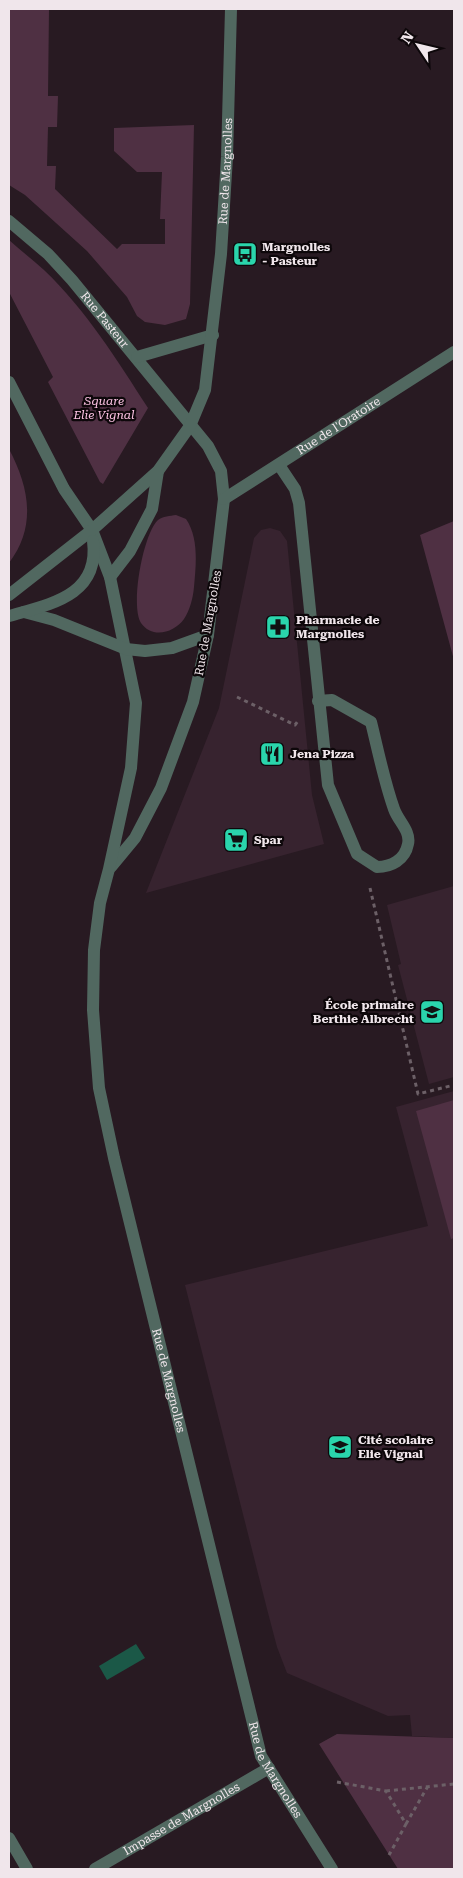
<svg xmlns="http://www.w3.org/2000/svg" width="463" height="1878" viewBox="0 0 463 1878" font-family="'Roboto Serif',serif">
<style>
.built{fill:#37232f}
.green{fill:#4f3043}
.water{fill:#1b5847}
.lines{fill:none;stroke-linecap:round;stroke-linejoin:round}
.path{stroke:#6c6067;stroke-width:3;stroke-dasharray:4 4;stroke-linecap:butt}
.minor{stroke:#516860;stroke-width:12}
.labels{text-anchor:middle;stroke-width:4.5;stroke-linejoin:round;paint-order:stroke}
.street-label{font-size:12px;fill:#f0e6eb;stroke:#0d070a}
.poi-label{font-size:12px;font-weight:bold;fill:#f0e6eb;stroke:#0d070a;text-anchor:start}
.park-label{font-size:12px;font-style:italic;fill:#fdc3e4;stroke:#0d070a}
</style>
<rect width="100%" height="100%" fill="#281a22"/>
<path class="built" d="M 270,528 L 280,531 L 287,541 L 312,795 L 324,844 L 146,893 L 219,708 L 254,538 L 261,530 Z
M 454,886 L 454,1077 L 429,1084 L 398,965 L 401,964 L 387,905 Z
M 454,1091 L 454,1738 L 412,1736 L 410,1715 L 388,1716 L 287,1673 L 277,1647 L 267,1609 L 185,1285 L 428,1226 L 396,1107 Z"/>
<path class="green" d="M 9,9 L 49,9 L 48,96 L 58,96 L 57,127 L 48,127 L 47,166 L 56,166 L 55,189 L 117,249 L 122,244 L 165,244 L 165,219 L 160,219 L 162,172 L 137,172 L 114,151 L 114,128 L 194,125 L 190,304 L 186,319 L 165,325 L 145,322 L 137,316 L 127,297 L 87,251 L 25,195 L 9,185 Z
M 9,240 C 20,250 33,260 44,270 C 86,310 117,360 148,408 L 103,484 L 100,482 L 48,382 L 53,377 L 9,292 Z
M 9,449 C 29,487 37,526 9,563 Z
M 176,515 L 186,519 C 199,538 196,565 194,587 C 193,598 190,610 184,619 C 174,633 152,639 141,623 C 130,606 143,534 158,520 C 163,516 170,516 176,515 Z
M 454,521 L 454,660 L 420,535 Z
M 454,1100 L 454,1238 L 451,1239 L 416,1111 Z
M 337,1734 L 454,1738 L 454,1869 L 398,1869 L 319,1744 Z"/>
<path class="water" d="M 136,1644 L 145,1658 L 107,1680 L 99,1666 Z"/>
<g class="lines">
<path class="path" d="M 237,697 L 295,725 L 298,721
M 370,888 L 418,1094 L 454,1085
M 337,1782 L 386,1791 L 406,1824 L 389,1855
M 386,1791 L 454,1784
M 406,1824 L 428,1786"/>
<g class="minor">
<path id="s1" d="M 9,221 L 48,254 L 72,280 L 208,446 L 221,471 L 224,499 L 208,635 L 199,675 L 193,702 L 161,788 L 135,838 L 111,867"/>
<path d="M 137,357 L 213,335"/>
<path id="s2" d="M 9,382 L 64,489 L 92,530 L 110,577 L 136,703 L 131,768 L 109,869 L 100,903 L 94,950 L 93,1010 L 99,1088 L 114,1158 L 261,1756 L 332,1869"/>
<path d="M 279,465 L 295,489 L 299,503 L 328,785 L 357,854 L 377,867 C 391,867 405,860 408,844 C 411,831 398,821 394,809 C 384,781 378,750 371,722 L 332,700 L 318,701"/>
<path id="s3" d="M 224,499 L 454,352"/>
<path d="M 110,577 L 130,551 L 152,509 L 158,471"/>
<path id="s4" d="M 9,595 L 92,530 L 158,471 L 190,426 L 205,390 L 221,254 L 227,157 L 231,9"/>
<path d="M 24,612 L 54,620 L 126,649 L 145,651 L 172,648 L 208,635"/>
<path d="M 9,616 C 50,604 100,596 93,541"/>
<path d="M 9,1838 L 27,1869"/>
<path id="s5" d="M 95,1869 L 269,1768"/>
</g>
</g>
<defs>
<symbol id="bus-square" viewBox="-11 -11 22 22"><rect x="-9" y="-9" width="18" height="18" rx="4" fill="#2ad5ac" stroke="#0d070a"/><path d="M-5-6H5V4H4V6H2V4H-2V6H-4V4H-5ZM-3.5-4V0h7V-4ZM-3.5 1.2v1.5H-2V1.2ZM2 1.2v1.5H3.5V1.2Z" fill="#111"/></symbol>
<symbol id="pharmacy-square" viewBox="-11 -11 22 22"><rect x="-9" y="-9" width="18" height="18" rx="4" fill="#2ad5ac" stroke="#0d070a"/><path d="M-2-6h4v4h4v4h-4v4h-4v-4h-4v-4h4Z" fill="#111"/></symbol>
<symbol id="restaurant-square" viewBox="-11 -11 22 22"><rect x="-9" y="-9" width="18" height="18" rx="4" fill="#2ad5ac" stroke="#0d070a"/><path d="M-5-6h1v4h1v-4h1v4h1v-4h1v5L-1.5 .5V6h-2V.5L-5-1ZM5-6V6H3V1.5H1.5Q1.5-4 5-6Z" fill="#111"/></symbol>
<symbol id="supermarket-square" viewBox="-11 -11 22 22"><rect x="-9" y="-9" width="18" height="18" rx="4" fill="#2ad5ac" stroke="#0d070a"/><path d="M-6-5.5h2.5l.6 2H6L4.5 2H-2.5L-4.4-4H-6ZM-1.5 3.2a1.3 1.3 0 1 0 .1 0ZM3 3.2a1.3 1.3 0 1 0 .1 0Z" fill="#111"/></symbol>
<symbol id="school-square" viewBox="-11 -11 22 22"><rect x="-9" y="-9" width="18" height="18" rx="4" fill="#2ad5ac" stroke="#0d070a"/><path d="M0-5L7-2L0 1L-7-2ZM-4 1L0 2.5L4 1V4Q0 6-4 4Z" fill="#111"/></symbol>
</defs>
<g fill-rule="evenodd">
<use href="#bus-square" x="231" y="240" width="28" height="28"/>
<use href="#pharmacy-square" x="264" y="613" width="28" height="28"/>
<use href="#restaurant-square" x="258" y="740" width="28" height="28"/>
<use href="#supermarket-square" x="222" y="826" width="28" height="28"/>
<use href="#school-square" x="418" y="998" width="28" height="28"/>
<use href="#school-square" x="326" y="1433" width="28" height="28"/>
</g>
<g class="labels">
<g class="street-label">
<text dy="4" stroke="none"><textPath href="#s4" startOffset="508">Rue de Margnolles</textPath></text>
<text dy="4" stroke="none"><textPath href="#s1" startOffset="138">Rue Pasteur</textPath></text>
<text dy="4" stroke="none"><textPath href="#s3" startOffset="136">Rue de l'Oratoire</textPath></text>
<text transform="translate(208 623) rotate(-80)" y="4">Rue de Margnolles</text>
<text dy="4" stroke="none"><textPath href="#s2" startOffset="1039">Rue de Margnolles</textPath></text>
<text dy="4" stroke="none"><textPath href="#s2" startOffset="1444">Rue de Margnolles</textPath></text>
<text dy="4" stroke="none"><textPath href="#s5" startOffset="100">Impasse de Margnolles</textPath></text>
</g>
<g class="poi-label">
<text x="262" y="251">Margnolles<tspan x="262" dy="14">- Pasteur</tspan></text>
<text x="296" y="624">Pharmacie de<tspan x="296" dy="14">Margnolles</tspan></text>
<text x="290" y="758">Jena Pizza</text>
<text x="254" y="844">Spar</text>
<text x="414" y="1009" text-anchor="end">École primaire<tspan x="414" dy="14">Berthie Albrecht</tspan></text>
<text x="358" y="1444">Cité scolaire<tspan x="358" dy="14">Elie Vignal</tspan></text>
</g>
<g class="park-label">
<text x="104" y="405">Square<tspan x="104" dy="14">Elie Vignal</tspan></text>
</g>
</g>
<rect width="463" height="1878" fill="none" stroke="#f0e6eb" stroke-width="20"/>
<g transform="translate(418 45) rotate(305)" stroke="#0d070a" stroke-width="4" paint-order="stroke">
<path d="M0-4L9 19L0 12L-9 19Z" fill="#f0e6eb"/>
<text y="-8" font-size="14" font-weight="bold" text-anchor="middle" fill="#f0e6eb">N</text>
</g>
</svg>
